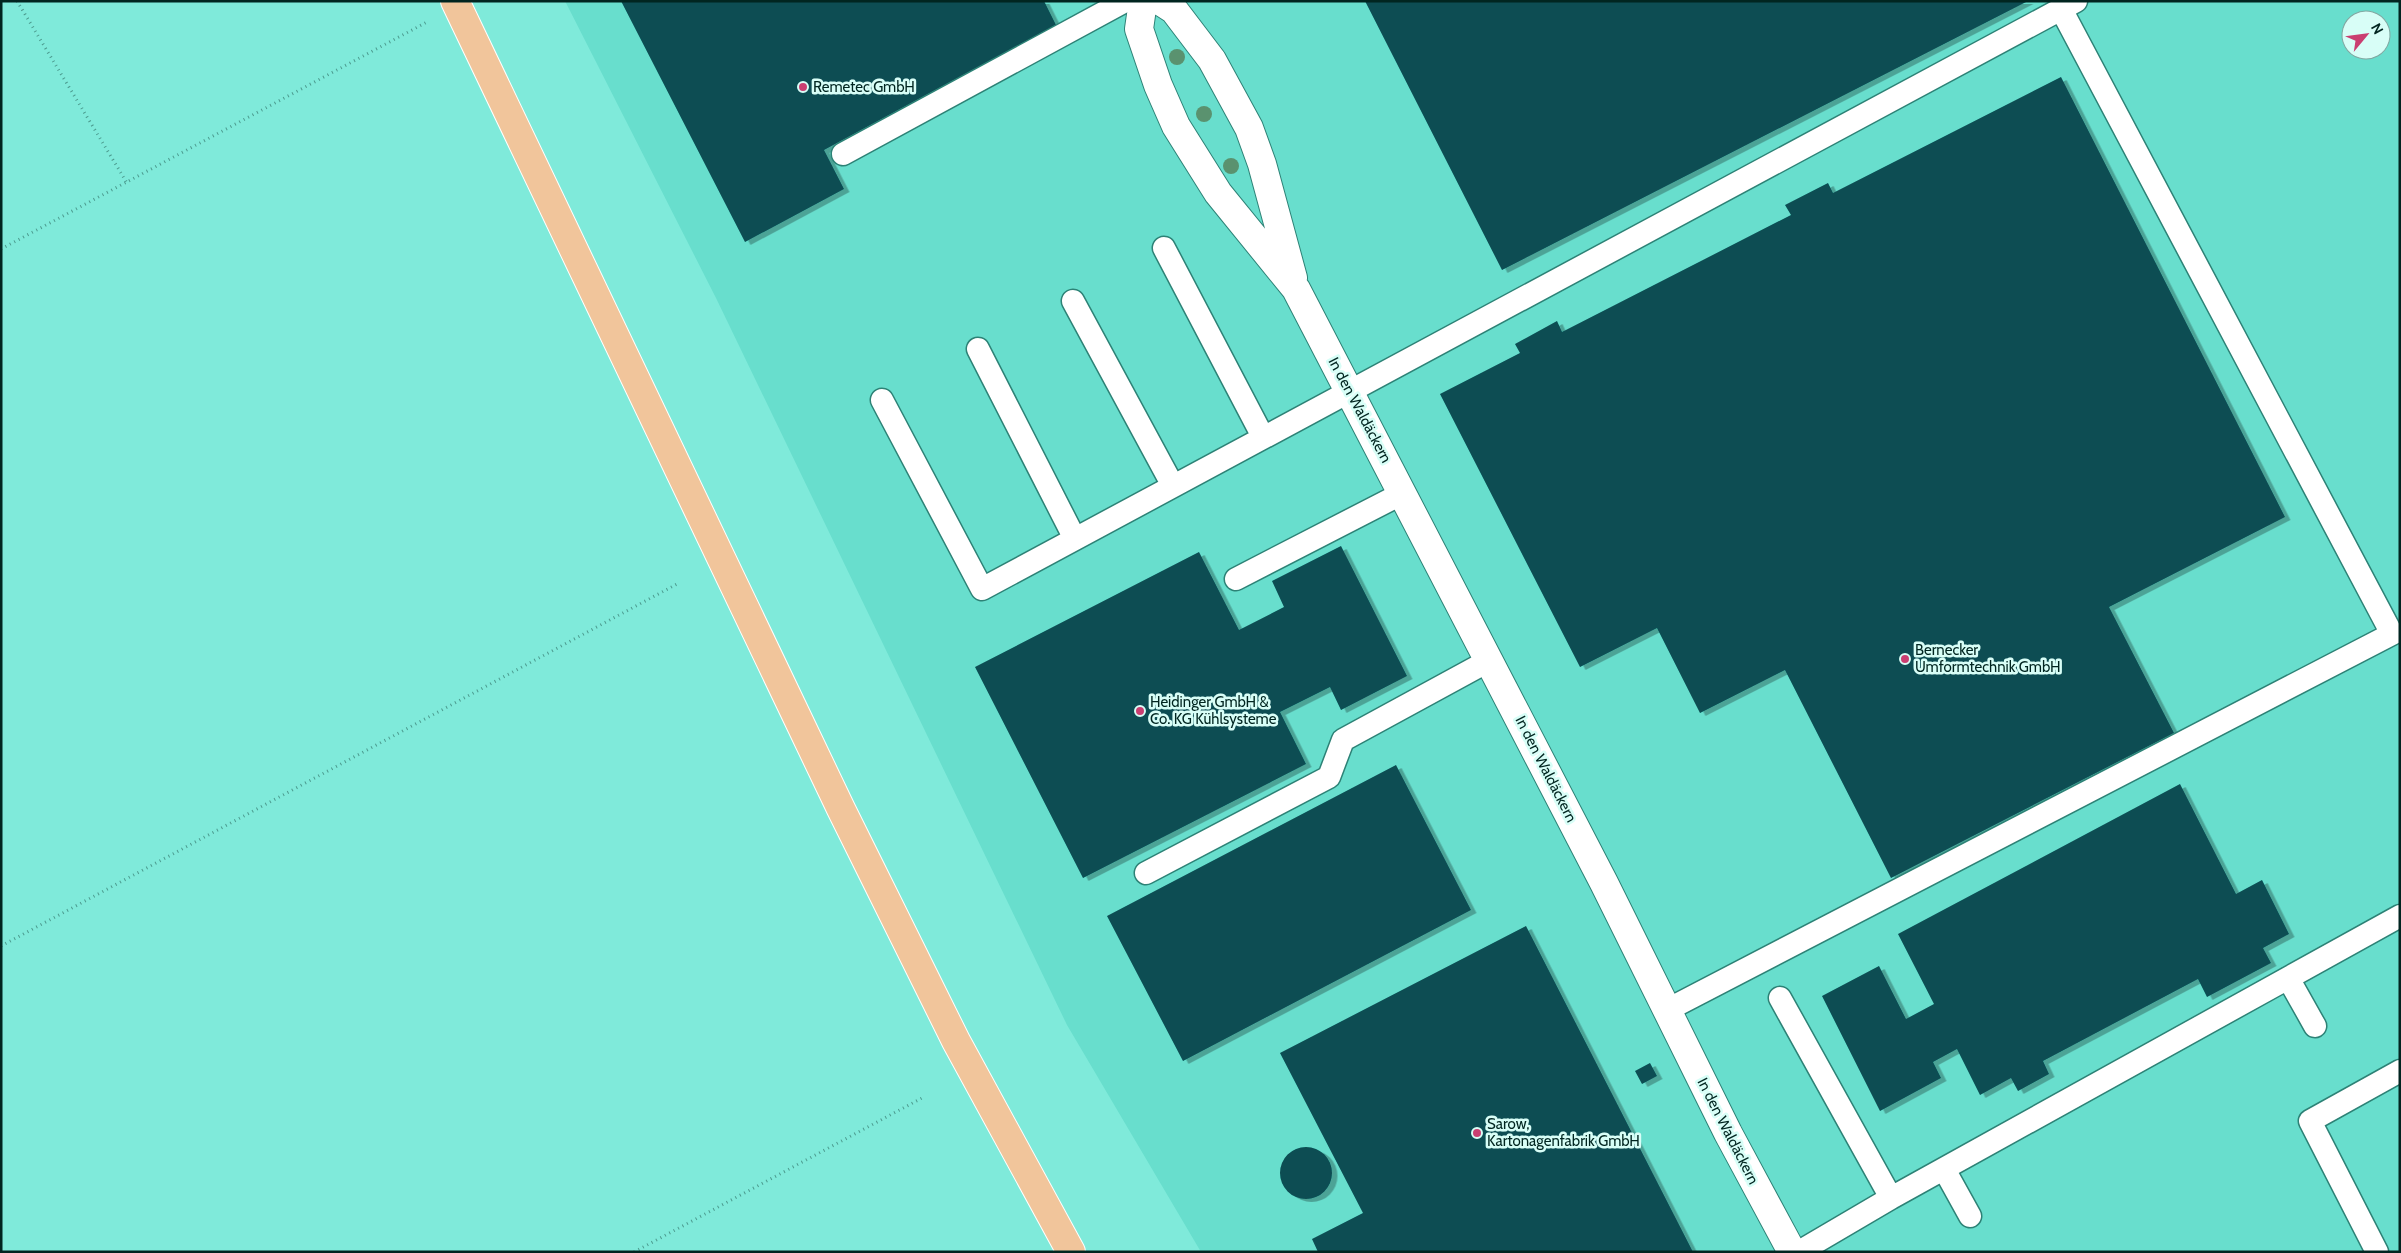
<svg xmlns="http://www.w3.org/2000/svg" width="2401" height="1253" viewBox="0 0 2401 1253" font-family="Cabin,sans-serif">
<style>
.built{fill:#68decd;fill-rule:evenodd}
.building{fill:#094d52;filter:url(#shadow)}
.lines{fill:none;stroke-linecap:round;stroke-linejoin:round}
.service-casing{stroke:#2d8276;stroke-width:25}
.minor-casing{stroke:#2d8276;stroke-width:30}
.primary-casing{stroke:#fff;stroke-width:30}
.path{stroke:#4c9b8f;stroke-width:3;stroke-dasharray:1 4;stroke-linecap:butt}
.service{stroke:#fff;stroke-width:22}
.minor{stroke:#fff;stroke-width:28}
.primary{stroke:#f1c59b;stroke-width:28}
.tree{fill:#5a926f}
.poi-dot{fill:#ca3e71;stroke:#d8fef7;stroke-width:2}
.labels{text-anchor:middle;stroke-width:5;stroke-linejoin:round;paint-order:stroke}
.poi-label{font-size:15px;fill:#012520;stroke:#d8fef7;text-anchor:start}
.street-label{font-size:15px;fill:#012520;stroke:#d8fef7}
</style>
<defs>
<filter id="shadow"><feDropShadow dx="5.5" dy="3" stdDeviation="0" flood-color="#0004"/></filter>
</defs>
<rect width="100%" height="100%" fill="#7feada"/>
<path class="built" d="M 565,1 L 2400,1 L 2400,1252 L 1201,1252 L 1067,1025 L 716,298 ZM 2351,20 L 2381,20 L 2381,50 L 2351,50 Z"/>
<path class="building" d="M 621,1 L 1044,1 L 1056,25 L 824,150 L 844,189 L 745,242 Z
M 1365,1 L 2028,1 L 1502,270 Z
M 2061,77 L 2285,517 L 2109,607 L 2174,733 L 1891,878 L 1785,670 L 1700,713 L 1657,628 L 1580,667 L 1440,394 L 1520,353 L 1515,344 L 1557,321 L 1562,332 L 1791,215 L 1785,205 L 1828,183 L 1833,193 Z
M 1341,546 L 1407,676 L 1341,710 L 1330,687 L 1280,712 L 1306,764 L 1083,878 L 975,667 L 1199,552 L 1239,630 L 1284,607 L 1272,581 Z
M 1396,765 L 1471,910 L 1183,1061 L 1107,916 Z
M 2180,784 L 2236,894 L 2262,880 L 2289,934 L 2263,948 L 2271,963 L 2207,997 L 2198,979 L 2043,1061 L 2049,1074 L 2018,1091 L 2011,1078 L 1980,1095 L 1957,1049 L 1933,1062 L 1941,1078 L 1880,1111 L 1822,996 L 1879,966 L 1906,1019 L 1934,1004 L 1898,934 Z
M 1526,926 L 1693,1252 L 1318,1252 L 1312,1239 L 1363,1213 L 1280,1053 Z
M 1650,1063 L 1657,1076 L 1642,1084 L 1635,1071 Z
M1280 1173a26 26 0 1 1 52 0a26 26 0 1 1-52 0Z"/>
<g class="lines">
<defs>
<path id="service" d="M 843,154 L 1125,1
M 1164,248 L 1263,437
M 1073,301 L 1173,486
M 978,349 L 1075,539
M 882,400 L 982,589 L 2076,1
M 1236,579 L 1403,493
M 1146,873 L 1329,777 L 1343,740 L 1490,660
M 2288,978 L 2315,1026
M 1780,998 L 1891,1198
M 1667,1010 L 2392,634 L 2061,9
M 1944,1169 L 1970,1216
M 1799,1252 L 1891,1198 L 2400,916
M 2377,1252 L 2310,1121 L 2400,1071"/>
<path id="minor" d="M 1143,1 L 1139,29 L 1158,85 L 1176,126 L 1218,193 L 1296,289 L 1604,883 L 1728,1133 L 1792,1252
M 1160,1 L 1174,10 L 1212,60 L 1249,128 L 1262,164 L 1293,278"/>
<path id="primary" d="M 455,1 L 841,809 L 956,1041 L 1071,1252"/>
</defs>
<use href="#service" class="service-casing"/>
<use href="#minor" class="minor-casing"/>
<use href="#primary" class="primary-casing"/>
<path class="path" d="M 17,1 L 127,183
M 1,249 L 427,22
M 1,946 L 677,584
M 634,1252 L 922,1098"/>
<use href="#service" class="service"/>
<use href="#minor" class="minor"/>
<use href="#primary" class="primary"/>
</g>
<g class="tree">
<circle cx="1177" cy="57" r="8"/>
<circle cx="1204" cy="114" r="8"/>
<circle cx="1231" cy="166" r="8"/>
</g>
<g class="poi-dot">
<circle cx="803" cy="87" r="5"/>
<circle cx="1905" cy="659" r="5"/>
<circle cx="1140" cy="711" r="5"/>
<circle cx="1477" cy="1133" r="5"/>
</g>
<g class="labels">
<g class="poi-label">
<text x="813" y="92">Remetec GmbH</text>
<text x="1915" y="655">Bernecker<tspan x="1915" dy="17">Umformtechnik GmbH</tspan></text>
<text x="1150" y="707">Heidinger GmbH &amp;<tspan x="1150" dy="17">Co. KG Kühlsysteme</tspan></text>
<text x="1487" y="1129">Sarow,<tspan x="1487" dy="17">Kartonagenfabrik GmbH</tspan></text>
</g>
<g class="street-label">
<text transform="translate(1360 410) rotate(62)" y="5">In den Waldäckern</text>
<text transform="translate(1546 769) rotate(63)" y="5">In den Waldäckern</text>
<text transform="translate(1728 1131) rotate(63)" y="5">In den Waldäckern</text>
</g>
</g>
<rect width="2401" height="1253" fill="none" stroke="#012520" stroke-width="5"/>
<g transform="translate(2366 35) rotate(61)"><circle r="24" fill="#d8fef7" stroke="#82a7a1"/>
<path d="M0-4L9 19L0 12L-9 19Z" fill="#ca3e71"/>
<text y="-8" font-size="14" font-weight="bold" text-anchor="middle" fill="#012520">N</text>
</g>
</svg>
